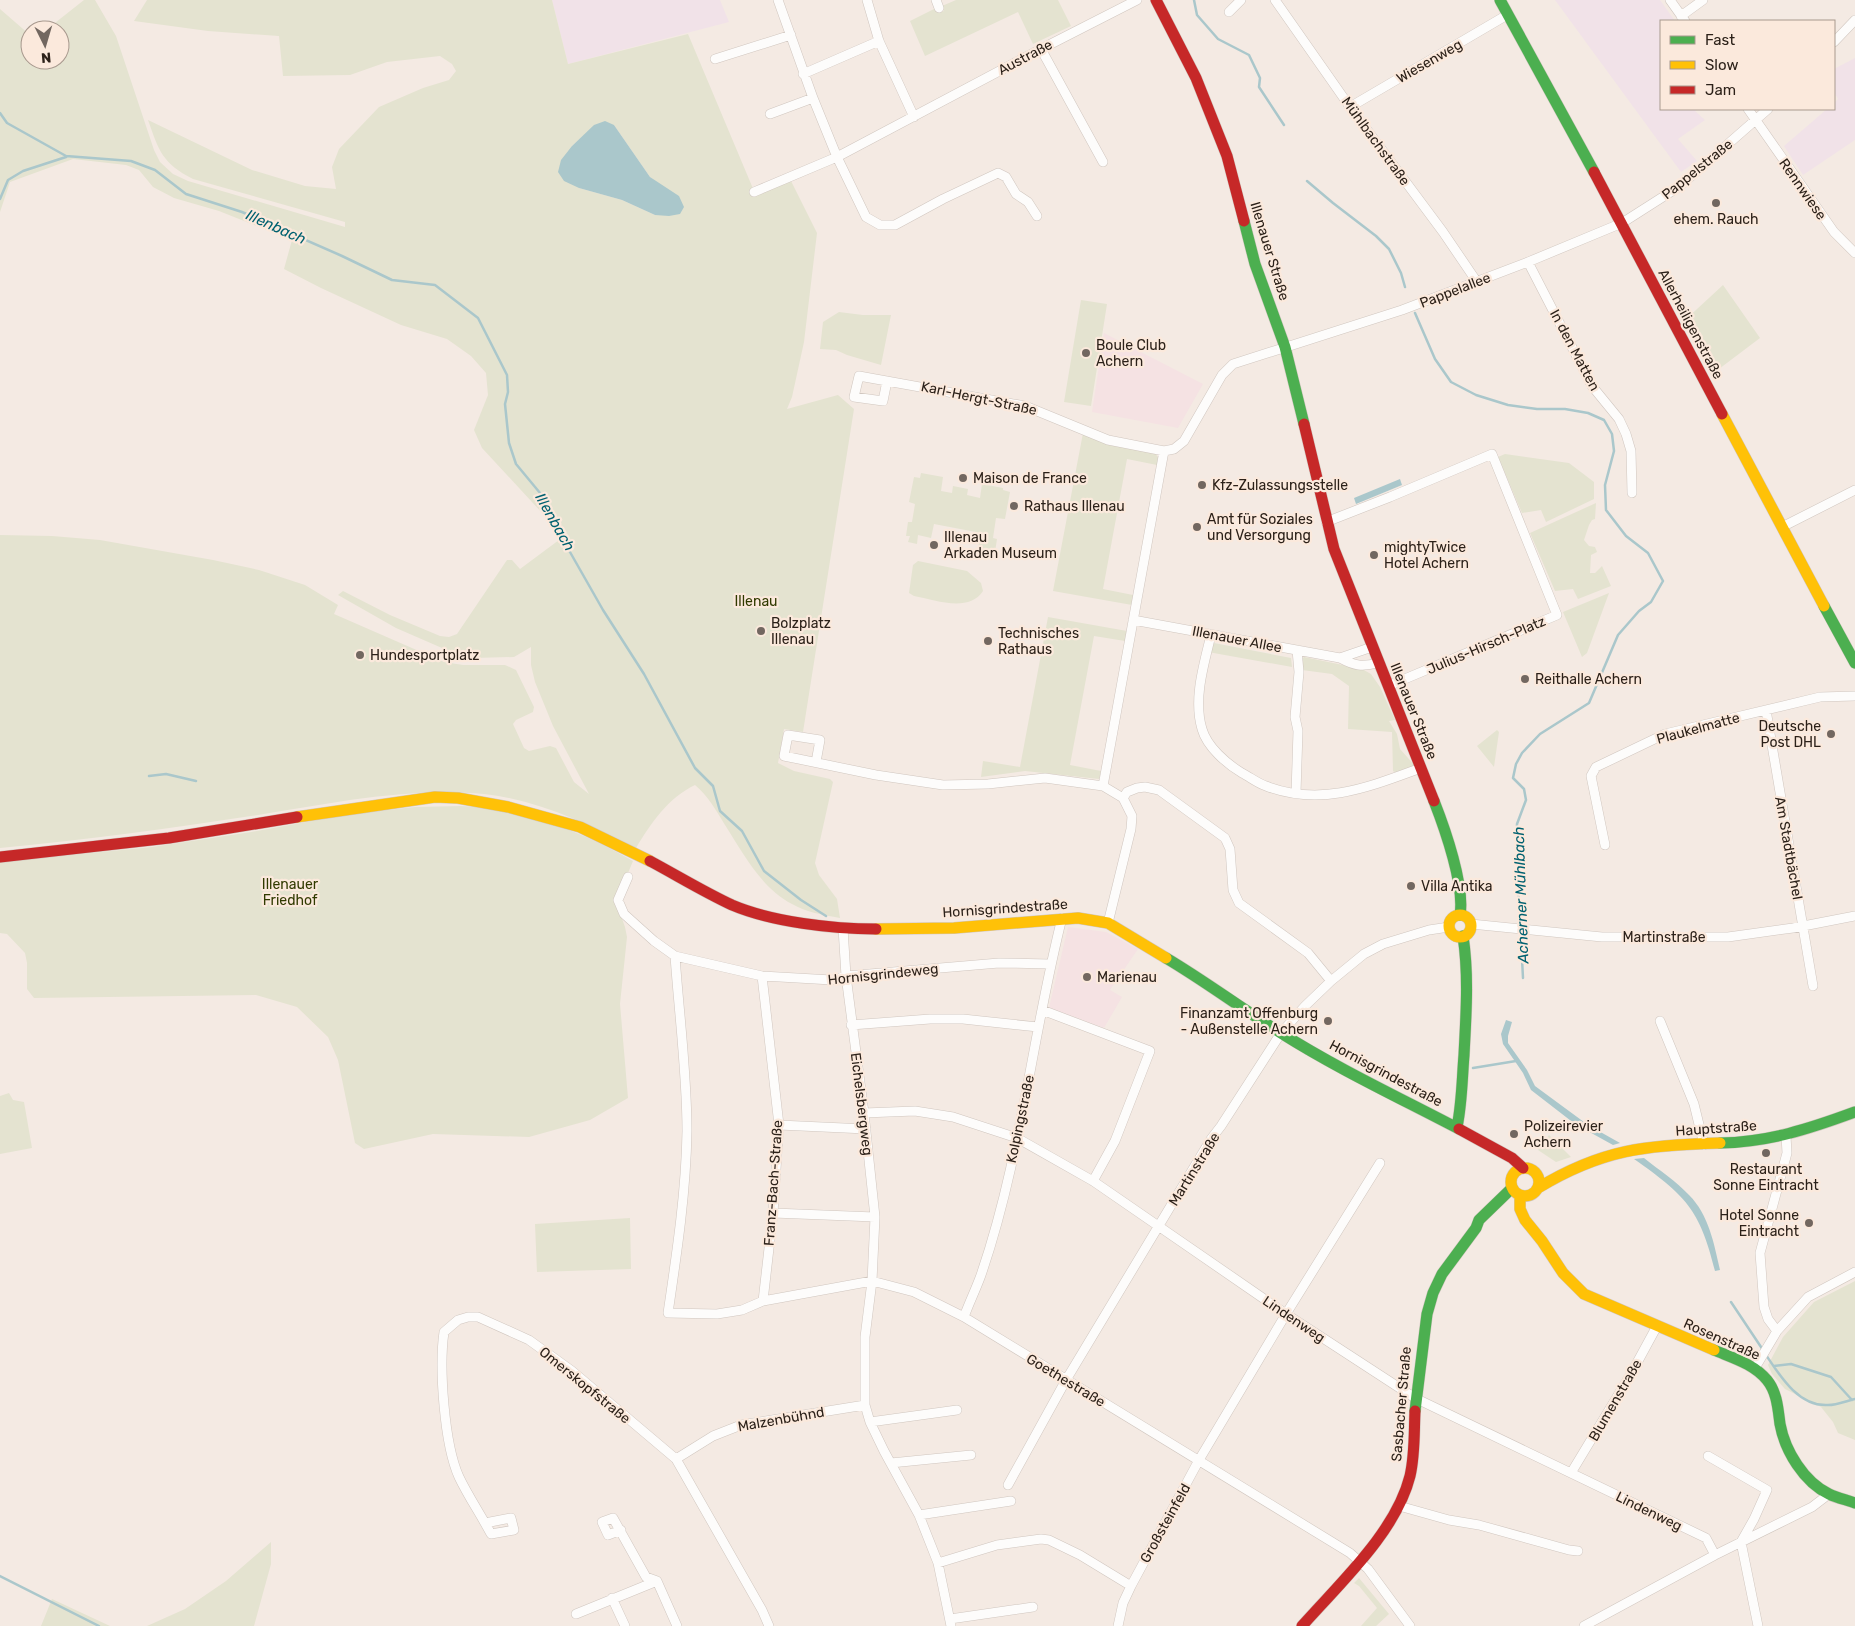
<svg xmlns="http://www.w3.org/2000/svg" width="1855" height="1626" viewBox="0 0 1855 1626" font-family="Rubik,sans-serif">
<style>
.industrial{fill:#f1e2e8}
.education{fill:#f5e2e3}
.green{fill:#e4e3d0;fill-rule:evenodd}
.water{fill:#aac7cb}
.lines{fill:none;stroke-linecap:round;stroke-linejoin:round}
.stream{stroke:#aac7cb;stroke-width:2.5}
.street-casing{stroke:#d0c6bf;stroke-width:10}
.fast-casing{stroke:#d0c6bf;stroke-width:12}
.slow-casing{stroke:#d0c6bf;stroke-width:12}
.jam-casing{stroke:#d0c6bf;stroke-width:12}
.street{stroke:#fdfcfb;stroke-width:9}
.fast{stroke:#4caf50;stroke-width:11}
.slow{stroke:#ffc107;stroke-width:11}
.jam{stroke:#c62828;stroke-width:11}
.poi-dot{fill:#726760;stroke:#fbe9dc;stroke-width:2}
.labels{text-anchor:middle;stroke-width:4.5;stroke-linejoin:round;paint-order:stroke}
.street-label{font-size:14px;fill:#2c2119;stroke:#fbe9dc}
.poi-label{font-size:14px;fill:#2c2119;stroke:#fbe9dc;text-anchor:start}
.park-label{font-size:14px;fill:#313a00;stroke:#fbe9dc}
.water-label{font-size:15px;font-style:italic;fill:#006170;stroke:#fbe9dc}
</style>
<rect width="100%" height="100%" fill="#f4eae3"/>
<path class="industrial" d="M 552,0 L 720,0 L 729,22 L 568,64 Z
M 1555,0 L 1660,0 L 1675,21 L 1661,21 L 1661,109 L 1698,109 L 1695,111 L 1705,120 L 1678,139 L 1697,161 L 1681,172 Z
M 1855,58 L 1855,140 L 1803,175 L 1784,146 L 1827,109 L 1834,109 L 1834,103 L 1838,99 L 1834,92 L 1834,69 Z"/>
<path class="education" d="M 1104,333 L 1203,384 L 1178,428 L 1092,412 Z
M 1068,927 L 1106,932 L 1138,949 L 1110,990 L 1122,997 L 1104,1028 L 1049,1008 Z"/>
<path class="green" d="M 84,0 L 95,0 L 116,36 L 154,150 L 160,162 L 173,174 L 188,181 L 345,227 L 345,222 L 193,179 C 162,163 159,151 148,120 L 252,170 L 305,186 L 336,189 L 332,167 L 339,149 L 379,107 L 423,88 L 449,80 L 456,71 L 452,64 L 440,56 L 387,62 L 350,75 L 283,76 L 279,36 L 208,31 L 134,21 L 147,0 L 552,0 L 568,64 L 688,34 L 754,191 L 789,177 L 817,233 L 804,342 L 792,397 L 787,409 L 838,395 L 854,409 L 803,732 L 784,729 L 778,763 L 794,771 L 830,779 L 833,782 L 815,863 L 819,875 L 837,899 L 840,918 C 823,915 806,912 792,904 C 761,888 743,853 725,825 C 716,810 708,796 695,785 C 668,798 651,823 636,848 C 588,824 538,800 484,794 C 408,787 333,803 258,815 C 172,828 87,840 0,848 L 0,535 L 52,536 L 100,540 L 213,560 L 259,570 L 305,585 L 338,605 L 334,614 L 444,662 L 463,665 L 505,665 L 516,670 L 534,707 L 533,712 L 516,720 L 513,724 L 524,748 L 529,751 L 550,746 L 556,748 L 574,782 L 589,794 L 553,726 L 535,682 L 531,665 L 531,647 L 514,657 L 473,658 L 442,648 L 396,628 L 338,595 L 343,591 L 390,615 L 440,636 L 449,637 L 457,634 L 507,560 L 512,560 L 520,569 L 559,540 L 544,515 L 482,448 L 474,430 L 488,395 L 486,373 L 471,356 L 447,339 L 401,325 L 321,288 L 284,269 L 292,240 L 219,211 L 174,198 L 153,187 L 139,170 L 126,165 L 73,159 L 10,182 L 0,212 L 0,9 L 30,35 L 30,60 L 60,60 L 60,30 L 46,30 ZM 614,125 L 650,177 L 662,186 L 655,215 L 622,200 L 579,188 L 572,146 L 582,137 Z
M 956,0 L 1058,0 L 1071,26 L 1033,44 L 1018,12 L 925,56 L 910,21 L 936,8 L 938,13 L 944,11 L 942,6 Z
M 1723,285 L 1760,338 L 1711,375 L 1683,322 Z
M 1081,300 L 1107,304 L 1091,406 L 1064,402 Z
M 839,312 L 863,315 L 891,315 L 881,365 L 847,355 L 836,350 L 820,349 L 823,322 Z
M 1083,433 L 1154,452 L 1158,457 L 1157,465 L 1127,459 L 1103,589 L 1133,595 L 1132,605 L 1053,591 Z
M 1505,454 L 1569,463 L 1594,482 L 1594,499 L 1546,522 L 1541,510 L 1522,513 L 1498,457 Z
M 921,473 L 943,477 L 941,491 L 952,493 L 953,486 L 968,489 L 967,495 L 980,498 L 982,484 L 1003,488 L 1003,490 L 1010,492 L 1005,519 L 996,518 L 993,538 L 997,539 L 995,552 L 978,548 L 981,533 L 934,524 L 931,538 L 918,535 L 917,544 L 908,542 L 910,536 L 906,536 L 908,522 L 912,522 L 915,504 L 909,502 L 914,477 L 920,478 Z
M 1596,503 L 1595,519 L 1592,520 L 1589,525 L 1584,540 L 1589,546 L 1595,547 L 1597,552 L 1591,555 L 1590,573 L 1595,573 L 1602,566 L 1611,586 L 1578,599 L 1573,589 L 1555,591 L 1530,533 Z
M 918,561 L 967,571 L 981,583 L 983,591 C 969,613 935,600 914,596 L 909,593 L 913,565 Z
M 1609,593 L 1587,653 L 1582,657 L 1563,612 Z
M 1048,617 L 1127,631 L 1125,641 L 1094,636 L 1070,765 L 1101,771 L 1099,779 L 1025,771 L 981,777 L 983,761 L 1020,767 Z
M 1214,643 L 1291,658 L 1292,667 L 1208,652 L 1210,646 Z
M 1304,657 L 1362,669 L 1371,674 L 1380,687 L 1395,720 L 1389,721 L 1397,734 L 1400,749 L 1416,767 L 1398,774 L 1393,771 L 1392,732 L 1348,729 L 1349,686 L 1332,674 L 1302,670 L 1301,660 Z
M 1497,730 L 1499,732 L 1494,767 L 1477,746 Z
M 461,806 C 473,807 485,807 496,809 C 545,818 590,836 633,861 L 616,902 L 625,927 L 627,937 L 620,1004 L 628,1098 L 590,1120 L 529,1137 L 433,1134 L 364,1149 L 355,1143 L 338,1060 L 328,1037 L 297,1007 L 256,995 L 34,998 L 27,989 L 27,963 L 25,953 L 7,934 L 0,933 L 0,862 L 152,847 L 251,832 L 350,814 L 415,807 Z
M 9,1093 L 13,1100 L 24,1102 L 32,1148 L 0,1154 L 0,1096 Z
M 1549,1135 L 1571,1157 L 1556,1162 L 1538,1150 Z
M 630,1218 L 631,1269 L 537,1272 L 535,1224 Z
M 1855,1281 L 1855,1440 L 1838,1433 L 1833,1422 L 1821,1407 L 1785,1389 L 1772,1374 L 1768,1365 L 1783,1337 L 1814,1302 Z
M 271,1542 L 271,1564 L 254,1626 L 147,1626 L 185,1609 L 226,1581 Z
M 1359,1578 L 1389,1614 L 1376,1626 L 1361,1626 L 1377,1608 L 1359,1586 L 1354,1583 Z
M 52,1599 L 110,1626 L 41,1626 Z"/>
<path class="water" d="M 605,121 L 614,125 L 650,177 L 679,196 L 684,207 L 680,214 L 669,216 L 655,215 L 622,200 L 579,188 L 564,181 L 558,172 L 561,160 L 572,146 L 594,125 Z
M 1400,479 L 1402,485 L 1356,504 L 1354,498 Z
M 1506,1020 L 1512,1022 L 1508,1036 L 1508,1043 L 1527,1070 L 1535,1086 L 1588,1125 L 1620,1143 L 1613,1145 L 1575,1124 L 1531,1090 L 1523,1073 L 1503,1044 L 1501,1034 Z
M 1644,1158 C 1659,1170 1676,1181 1689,1195 C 1709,1215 1714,1244 1720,1270 L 1715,1271 C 1700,1209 1685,1195 1634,1159 Z"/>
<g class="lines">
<path class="stream" d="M 1194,0 L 1197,15 L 1218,39 L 1249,55 L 1260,78 L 1259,87 L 1284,125
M 0,113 L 7,123 L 66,156 L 131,161 L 155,170 L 186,194 L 242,212 L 342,256 L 392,280 L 435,285 L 478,318 L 507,375 L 508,392 L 505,404 L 509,443 L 516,464 L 545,499 L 562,538 L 603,610 L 644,674 L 695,768 L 713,786 L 720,811 L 742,831 L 764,871 L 801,900 L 826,916
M 1307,181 L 1333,203 L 1376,236 L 1389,249 L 1401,273 L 1405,287
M 0,199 L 8,180 L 23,171 L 66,157
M 1415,313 L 1435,359 L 1451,382 L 1476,395 L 1508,405 L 1537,409 L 1565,409 L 1588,413 L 1604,420 L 1612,434 L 1614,451 L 1605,485 L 1606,510 L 1626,536 L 1648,553 L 1663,581 L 1651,602 L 1639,611 L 1618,635 L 1589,703 L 1540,734 L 1522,753 L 1516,764 L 1513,778 L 1524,789 L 1526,800 L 1517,824 L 1518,883 L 1523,978
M 149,776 L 166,774 L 196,781
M 1473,1068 L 1516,1061
M 1731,1302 L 1763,1350
M 1766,1355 C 1780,1376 1799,1407 1828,1405 C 1837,1405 1846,1401 1855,1399
M 1774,1366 L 1791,1364 L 1831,1377 L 1852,1400
M 0,1576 L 99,1626"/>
<defs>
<path id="street" d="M 778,0 L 813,98 L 837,157 L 866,217 L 880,225 L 895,225 L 943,199 L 998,173 L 1006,177 L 1016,194 L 1028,202 L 1037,216
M 867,0 L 879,41 L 914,117
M 936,0 L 939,8
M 1275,0 L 1350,107 L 1443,232 L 1477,282
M 1670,0 L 1685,21
M 1229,12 L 1241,0
M 1681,16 L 1703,0
M 1834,42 L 1855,20
M 1041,49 L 1103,162
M 715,59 L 791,35
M 803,74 L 879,41
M 1350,107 L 1507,15
M 1748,109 L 1834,232 L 1855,253
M 770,114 L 813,98
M 754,192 L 837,157 L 1041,49 L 1137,0
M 1528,262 L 1592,386 L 1619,419 L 1626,434 L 1631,451 L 1632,493
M 887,381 L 883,401 L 854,397 L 859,376 L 1025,406 L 1108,440 L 1164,451 L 1174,449 L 1184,441 L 1222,375 L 1233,364 L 1402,310 L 1528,262 L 1622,223 L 1680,186 L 1768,109
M 1326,522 L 1390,497 L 1492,454 L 1557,615 L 1388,686
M 1782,527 L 1855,490
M 1133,620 L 1340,658 C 1355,666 1362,667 1378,663
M 1211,635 C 1204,664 1193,699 1202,729 C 1207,747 1227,764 1242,773 C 1250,777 1257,783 1266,786 C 1321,807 1369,787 1421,768
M 1340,658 L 1372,647
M 1766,710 L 1813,986
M 816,762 L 820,740 L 788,735 L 784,756 L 876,775 L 943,785 L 988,784 L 1045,778 L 1103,786 L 1123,798 L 1132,816 L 1131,829 L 1108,923
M 1103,786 L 1164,451
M 1296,793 L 1298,731 L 1295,717 L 1299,672 L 1297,650
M 1123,798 L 1127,792 L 1137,788 L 1145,787 L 1159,790 L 1225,838 L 1230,849 L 1233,890 L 1239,903 L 1308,953 L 1331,981
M 1605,845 L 1591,776 L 1596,767 L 1665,734 L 1820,697 L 1855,696
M 628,877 L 618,900 L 624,914 L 654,941 L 675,956 L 762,976 L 832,980 L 846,976 L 999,963 L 1050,964
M 1471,924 L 1602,937 L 1728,937 L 1793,928 L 1855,916
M 843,928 L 846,976 L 864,1113 L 875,1217 L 872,1281 L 865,1337 L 865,1405 L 870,1422 L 884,1451 L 919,1515 L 938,1563 L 951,1626
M 675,956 C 679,1013 687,1074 687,1131 C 686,1192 677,1252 668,1313 L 717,1314 L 742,1310 L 763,1301 L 872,1281 L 914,1292 L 964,1317 L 1350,1553 L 1368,1569 L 1410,1626
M 762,976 L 779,1125 L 773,1213 L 763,1301
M 1042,1010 L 1150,1051 L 1115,1141 L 1093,1181
M 1660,1021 L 1694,1104 L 1704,1145
M 851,1025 L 930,1019 L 963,1019 L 1038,1027
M 864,1113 L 915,1111 L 953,1117 L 1017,1138 L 1093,1181 L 1286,1314 L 1415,1398 L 1706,1538 L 1715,1555
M 779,1125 L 866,1129
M 773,1213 L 875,1217
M 964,1317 C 969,1303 976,1289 981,1275 C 1021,1159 1032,1036 1062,918
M 1777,1331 L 1768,1319 L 1764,1307 L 1760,1253 L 1787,1153 L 1786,1136
M 1755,1368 L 1777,1331 L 1808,1297 L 1855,1272
M 870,1422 L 957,1410
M 1708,1456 L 1767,1490 L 1754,1519 L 1741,1542 L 1758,1626
M 676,1459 L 713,1436 L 741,1425 L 865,1405
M 891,1463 L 971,1455
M 1571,1473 L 1632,1372 L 1657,1326
M 1008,1485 L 1066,1380 L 1211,1139 L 1221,1126 L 1281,1033 L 1305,1006 L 1331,981 L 1364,954 L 1383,944 L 1429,930 L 1449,927
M 1399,1506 L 1449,1520 L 1479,1525 L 1569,1550 L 1578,1551
M 919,1515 L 1011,1501
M 485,1523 L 511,1518 L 514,1530 L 491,1534 C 481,1515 468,1496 459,1477 C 444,1444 439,1367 444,1332 L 458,1320 L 468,1317 L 478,1317 L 529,1340 L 572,1371 L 676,1459 L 762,1610 L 769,1626
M 621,1530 L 608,1535 L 602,1522 L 613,1518 L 646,1577 L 657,1581 L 677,1626
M 938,1563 L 997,1545 L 1041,1539 L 1049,1540 L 1080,1555 L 1131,1586
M 612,1598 L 625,1626
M 576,1614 L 657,1581
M 950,1619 L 1033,1607
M 1118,1626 L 1123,1603 L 1131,1586 L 1199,1460 L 1286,1314 L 1380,1163
M 1584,1626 L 1715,1555 L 1812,1507 L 1829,1494"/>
<path id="fast" d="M 1500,0 L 1594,172
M 1244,221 L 1255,264 L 1285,347 L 1304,424
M 1824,606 L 1855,663
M 1434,801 C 1445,829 1465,886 1460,915
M 1166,958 C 1205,981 1242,1009 1281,1033 C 1338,1069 1400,1098 1459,1129
M 1457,1127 C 1462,1103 1462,1079 1464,1055 C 1466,1015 1469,976 1463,936
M 1720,1143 C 1769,1142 1809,1129 1855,1112
M 1714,1350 C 1733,1358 1754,1364 1767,1380 C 1777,1392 1778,1409 1780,1424 C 1785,1451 1804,1482 1829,1494 C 1837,1498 1847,1500 1855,1503
M 1415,1411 L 1427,1314 L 1433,1293 L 1442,1274 L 1476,1228 L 1479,1220 L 1512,1188"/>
<path id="slow" d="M 1722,414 L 1824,606
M 297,817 L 435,797 L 458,798 L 508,807 L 580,827 L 650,861
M1449 926a11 11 0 1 1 22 0a11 11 0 1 1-22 0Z
M 876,929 L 954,928 L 1078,918 L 1108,923 L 1166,958
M1511 1182a14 14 0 1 1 28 0a14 14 0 1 1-28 0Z
M 1538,1188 C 1602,1149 1647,1145 1720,1143
M 1520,1196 L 1520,1209 L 1525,1220 L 1542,1241 L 1563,1273 L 1584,1294 L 1714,1350"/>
<path id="jam" d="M 1156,0 L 1196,78 L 1227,156 L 1244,221
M 1594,172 L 1722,414
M 1304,424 L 1334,549 L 1434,801
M 0,857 L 169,838 L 297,817
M 650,861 C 678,876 704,892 732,905 C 772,922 833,929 876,929
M 1459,1129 L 1512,1158 L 1523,1168
M 1302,1626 C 1340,1583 1396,1532 1410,1476 C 1415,1455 1414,1432 1415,1411"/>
</defs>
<use href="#street" class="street-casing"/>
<use href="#fast" class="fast-casing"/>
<use href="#slow" class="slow-casing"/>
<use href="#jam" class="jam-casing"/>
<use href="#street" class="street"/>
<use href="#fast" class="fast"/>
<use href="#slow" class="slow"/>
<use href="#jam" class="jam"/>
</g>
<g class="poi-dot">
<circle cx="1716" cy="203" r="5"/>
<circle cx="1086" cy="353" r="5"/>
<circle cx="963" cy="478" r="5"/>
<circle cx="1202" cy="485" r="5"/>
<circle cx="1014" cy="506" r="5"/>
<circle cx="1197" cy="527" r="5"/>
<circle cx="934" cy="545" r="5"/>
<circle cx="1374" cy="555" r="5"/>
<circle cx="761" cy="631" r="5"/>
<circle cx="988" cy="641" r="5"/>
<circle cx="360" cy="655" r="5"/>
<circle cx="1525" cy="679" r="5"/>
<circle cx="1831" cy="734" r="5"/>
<circle cx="1411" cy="886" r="5"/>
<circle cx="1087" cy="977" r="5"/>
<circle cx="1328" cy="1021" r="5"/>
<circle cx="1514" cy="1134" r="5"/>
<circle cx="1766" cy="1153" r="5"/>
<circle cx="1809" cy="1223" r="5"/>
</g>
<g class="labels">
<g class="street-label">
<text transform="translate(1025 57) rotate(-28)" y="5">Austraße</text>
<text transform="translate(1429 61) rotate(-30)" y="5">Wiesenweg</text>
<text transform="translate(1376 141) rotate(54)" y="5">Mühlbachstraße</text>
<text transform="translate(1697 169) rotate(-39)" y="5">Pappelstraße</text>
<text transform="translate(1803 189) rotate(55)" y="5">Rennwiese</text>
<text transform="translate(1270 251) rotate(73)" y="5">Illenauer Straße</text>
<text transform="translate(1455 290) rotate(-21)" y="5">Pappelallee</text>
<text transform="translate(1691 324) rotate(62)" y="5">Allerheiligenstraße</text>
<text transform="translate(1575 350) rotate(62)" y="5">In den Matten</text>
<text transform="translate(979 398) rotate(12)" y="5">Karl-Hergt-Straße</text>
<text transform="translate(1237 639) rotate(11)" y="5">Illenauer Allee</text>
<text transform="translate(1486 645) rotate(-23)" y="5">Julius-Hirsch-Platz</text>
<text transform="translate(1414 711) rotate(68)" y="5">Illenauer Straße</text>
<text transform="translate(1698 728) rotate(-15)" y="5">Plaukelmatte</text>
<text transform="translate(1789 848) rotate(80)" y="5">Am Stadtbächel</text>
<text transform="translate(1005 908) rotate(-4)" y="5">Hornisgrindestraße</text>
<text x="1664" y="942">Martinstraße</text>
<text transform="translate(883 974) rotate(-6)" y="5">Hornisgrindeweg</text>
<text transform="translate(1386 1073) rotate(28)" y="5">Hornisgrindestraße</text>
<text transform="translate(862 1104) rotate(83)" y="5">Eichelsbergweg</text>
<text transform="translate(1020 1119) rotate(-78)" y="5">Kolpingstraße</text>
<text transform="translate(1716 1128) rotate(-4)" y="5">Hauptstraße</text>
<text transform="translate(1194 1169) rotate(-58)" y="5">Martinstraße</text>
<text transform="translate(773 1183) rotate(-86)" y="5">Franz-Bach-Straße</text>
<text transform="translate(1294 1319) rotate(34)" y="5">Lindenweg</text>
<text transform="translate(1722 1339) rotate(24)" y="5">Rosenstraße</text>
<text transform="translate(1066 1380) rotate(31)" y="5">Goethestraße</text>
<text transform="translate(585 1385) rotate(39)" y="5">Omerskopfstraße</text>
<text transform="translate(1615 1400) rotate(-60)" y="5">Blumenstraße</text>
<text transform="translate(1401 1404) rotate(-85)" y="5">Sasbacher Straße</text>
<text transform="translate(781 1419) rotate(-10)" y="5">Malzenbühnd</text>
<text transform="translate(1649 1511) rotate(26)" y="5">Lindenweg</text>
<text transform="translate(1165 1523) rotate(-61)" y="5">Großsteinfeld</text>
</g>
<g class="poi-label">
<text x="1716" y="224" text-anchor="middle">ehem. Rauch</text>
<text x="1096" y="350">Boule Club<tspan x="1096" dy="16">Achern</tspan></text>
<text x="973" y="483">Maison de France</text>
<text x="1212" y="490">Kfz-Zulassungsstelle</text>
<text x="1024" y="511">Rathaus Illenau</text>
<text x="1207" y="524">Amt für Soziales<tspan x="1207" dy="16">und Versorgung</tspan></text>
<text x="944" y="542">Illenau<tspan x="944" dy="16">Arkaden Museum</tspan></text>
<text x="1384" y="552">mightyTwice<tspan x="1384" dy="16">Hotel Achern</tspan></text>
<text x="771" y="628">Bolzplatz<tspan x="771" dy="16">Illenau</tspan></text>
<text x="998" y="638">Technisches<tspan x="998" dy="16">Rathaus</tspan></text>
<text x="370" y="660">Hundesportplatz</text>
<text x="1535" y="684">Reithalle Achern</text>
<text x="1821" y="731" text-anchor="end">Deutsche<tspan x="1821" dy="16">Post DHL</tspan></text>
<text x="1421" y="891">Villa Antika</text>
<text x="1097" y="982">Marienau</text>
<text x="1318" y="1018" text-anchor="end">Finanzamt Offenburg<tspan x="1318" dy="16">- Außenstelle Achern</tspan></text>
<text x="1524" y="1131">Polizeirevier<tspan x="1524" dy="16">Achern</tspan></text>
<text x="1766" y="1174" text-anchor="middle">Restaurant<tspan x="1766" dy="16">Sonne Eintracht</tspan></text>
<text x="1799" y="1220" text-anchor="end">Hotel Sonne<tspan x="1799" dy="16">Eintracht</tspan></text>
</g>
<g class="park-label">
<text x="756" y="606">Illenau</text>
<text x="290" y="889">Illenauer<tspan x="290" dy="16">Friedhof</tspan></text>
</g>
<g class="water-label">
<text transform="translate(276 227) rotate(24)" y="5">Illenbach</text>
<text transform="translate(555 522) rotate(60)" y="5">Illenbach</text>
<text transform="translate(1521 895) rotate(-92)" y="5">Acherner Mühlbach</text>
</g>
</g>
<rect x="1660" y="20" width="175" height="90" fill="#fbe9dc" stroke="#a8998e"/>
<rect x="1670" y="36" width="25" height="8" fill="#4caf50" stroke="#a8998e"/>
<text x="1705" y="45" font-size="15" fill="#2c2119">Fast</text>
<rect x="1670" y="61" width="25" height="8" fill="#ffc107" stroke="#a8998e"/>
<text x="1705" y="70" font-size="15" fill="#2c2119">Slow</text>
<rect x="1670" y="86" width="25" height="8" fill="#c62828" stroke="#a8998e"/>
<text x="1705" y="95" font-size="15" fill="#2c2119">Jam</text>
<g transform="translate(45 45) rotate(175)"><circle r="24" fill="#fbe9dc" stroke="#a8998e"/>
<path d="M0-4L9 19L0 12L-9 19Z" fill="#726760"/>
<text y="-8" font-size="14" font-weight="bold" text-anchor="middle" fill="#2c2119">N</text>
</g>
</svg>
